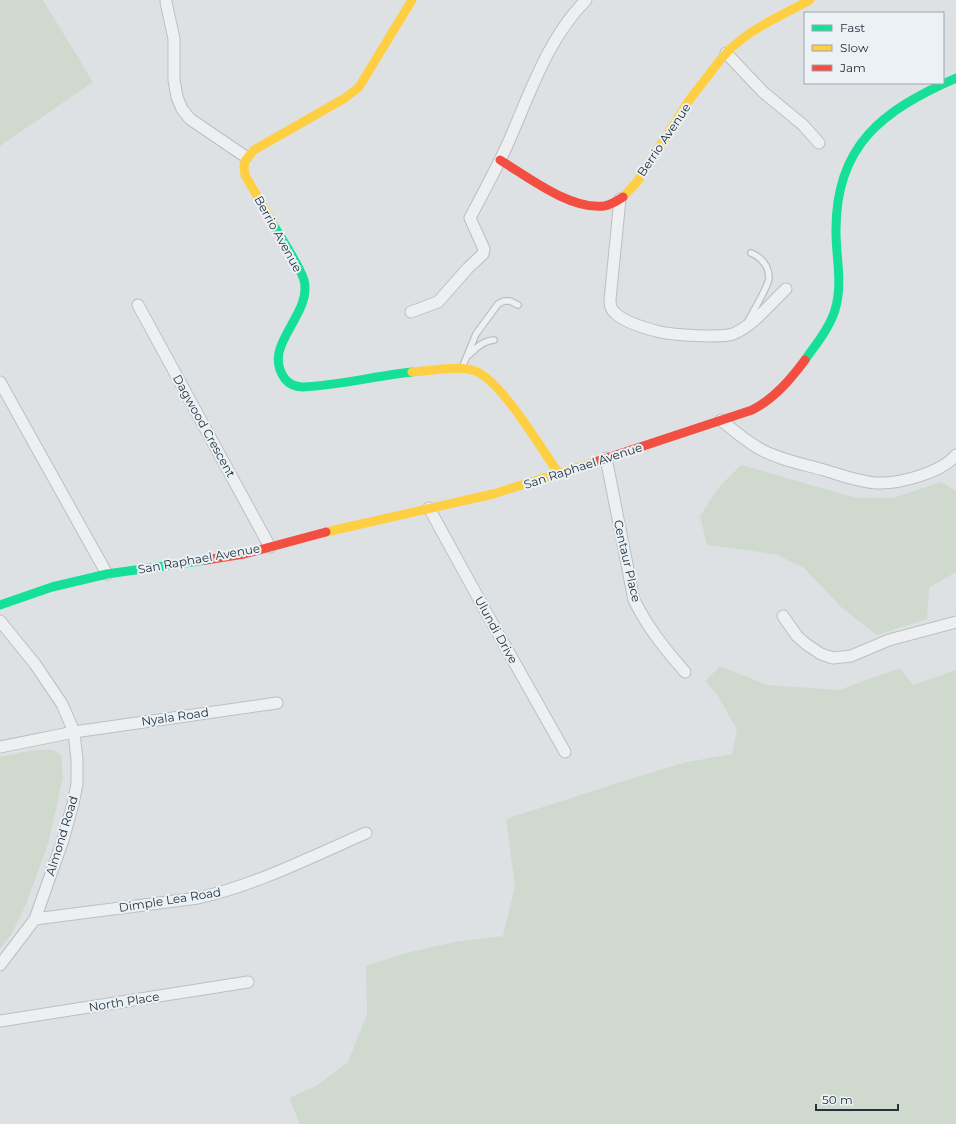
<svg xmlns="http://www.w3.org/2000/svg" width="956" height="1124" viewBox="0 0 956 1124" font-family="Montserrat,sans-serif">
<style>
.green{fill:#d0d9ce}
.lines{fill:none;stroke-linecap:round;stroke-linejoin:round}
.lane-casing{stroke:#bcbfc2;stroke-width:8}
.street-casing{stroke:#bcbfc2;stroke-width:13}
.lane{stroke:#edeff1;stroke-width:5.5}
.street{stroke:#edeff1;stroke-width:11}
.fast{stroke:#16e098;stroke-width:9}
.slow{stroke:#ffcf43;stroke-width:9}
.jam{stroke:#f24e42;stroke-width:9}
.labels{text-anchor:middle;stroke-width:4;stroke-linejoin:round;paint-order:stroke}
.street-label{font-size:12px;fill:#24323e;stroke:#ebf1f5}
</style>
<rect width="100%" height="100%" fill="#dee1e4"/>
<path class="green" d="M 0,0 L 43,0 L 93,82 L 0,146 Z
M 741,465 L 856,498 L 893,498 L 941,482 L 956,491 L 956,572 L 929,588 L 927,619 L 877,635 L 841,607 L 804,568 L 775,554 L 707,545 L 700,516 L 719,487 Z
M 720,666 L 767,685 L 839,690 L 900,668 L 913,685 L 956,670 L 956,1124 L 300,1124 L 289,1098 L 318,1085 L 348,1062 L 367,1014 L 366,966 L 406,953 L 454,942 L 503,936 L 515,886 L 506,819 L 630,779 L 687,762 L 732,754 L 737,730 L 718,696 L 705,681 Z
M 34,750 L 53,750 L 61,755 L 63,778 L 48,844 L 25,907 L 11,935 L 0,949 L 0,757 Z"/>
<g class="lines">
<defs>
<path id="lane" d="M 748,321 C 753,312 768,287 769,278 C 769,266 761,257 751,253
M 469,355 C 477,347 483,341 494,340
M 462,368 L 476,334 L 498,304 L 504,301 L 510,301 L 518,305"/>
<path id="street" d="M 166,2 L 174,39 L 174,80 L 177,97 L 182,109 L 190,119 L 246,157
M 726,53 L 763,92 L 803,125 L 819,143
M 620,199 L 610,300 C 610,305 611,310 615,313 C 624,322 648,329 660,332 C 673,335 721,338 733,334 C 754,325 770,304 786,289
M 138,305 L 270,547
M 411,312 L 438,302 L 468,268 L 483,254 L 484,249 L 470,218 C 483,193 497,168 509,141 C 530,93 548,38 586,0
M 0,382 L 107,574
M 721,420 C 734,431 746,441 760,449 C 780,460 803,464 824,470 C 841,475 859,482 877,483 C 899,484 941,473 956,455
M 606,458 L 634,600 C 648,628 664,648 685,672
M 429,508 L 486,612 L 565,752
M 783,616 L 797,636 L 806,644 L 821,654 L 833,658 L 851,656 L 889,640 L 956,622
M 0,621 L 35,664 L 62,704 L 74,732 L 77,760 L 77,784 L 73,804 L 63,840 L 35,919 L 0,965
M 0,747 L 74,732 L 277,703
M 35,919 L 198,898 C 256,885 311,857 366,833
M 0,1021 L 248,982"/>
</defs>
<use href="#lane" class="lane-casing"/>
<use href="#street" class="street-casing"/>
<use href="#lane" class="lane"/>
<use href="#street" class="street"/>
<path class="fast" d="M 273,224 C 282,240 299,264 304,280 C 313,316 260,345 285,379 C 290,385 296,387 303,387 C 340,385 375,376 412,372
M 805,360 C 816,344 829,329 835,310 C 843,284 836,258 836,232 C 835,145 883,110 956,78
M 0,605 L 52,587 L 107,574 L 206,560"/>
<path class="slow" d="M 623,197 L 637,182 L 690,99 L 721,59 L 732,47 L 750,33 L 770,21 L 810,0
M 273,224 L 245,175 L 244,167 L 245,161 L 254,150 L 345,98 L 359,87 L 412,0
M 412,372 C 430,371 457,365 475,371 C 501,380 542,450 559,474
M 326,532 L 493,494 L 598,461"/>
<path class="jam" d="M 500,160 C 528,177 570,210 604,206 C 611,205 617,201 623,197
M 598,461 L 752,410 C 775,398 790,380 805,360
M 206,560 L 244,554 L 326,532"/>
</g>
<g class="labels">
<g class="street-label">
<text transform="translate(664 140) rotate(-56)" y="4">Berrio Avenue</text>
<text transform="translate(278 234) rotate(61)" y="4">Berrio Avenue</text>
<text transform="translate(204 426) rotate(61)" y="4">Dagwood Crescent</text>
<text transform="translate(583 466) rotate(-18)" y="4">San Raphael Avenue</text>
<text transform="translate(199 559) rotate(-10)" y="4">San Raphael Avenue</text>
<text transform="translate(627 561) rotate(77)" y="4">Centaur Place</text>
<text transform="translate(496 630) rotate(61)" y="4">Ulundi Drive</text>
<text transform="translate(175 717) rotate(-8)" y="4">Nyala Road</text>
<text transform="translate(62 836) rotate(-73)" y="4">Almond Road</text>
<text transform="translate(170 900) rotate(-9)" y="4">Dimple Lea Road</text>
<text transform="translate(124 1002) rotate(-9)" y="4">North Place</text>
</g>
</g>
<rect x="804" y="12" width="140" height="72" fill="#ebf1f5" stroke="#9ba5ac"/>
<rect x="812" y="25" width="20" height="6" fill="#16e098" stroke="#9ba5ac"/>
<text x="840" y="32" font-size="12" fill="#24323e">Fast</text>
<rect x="812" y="45" width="20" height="6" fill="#ffcf43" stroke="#9ba5ac"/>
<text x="840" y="52" font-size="12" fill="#24323e">Slow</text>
<rect x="812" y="65" width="20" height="6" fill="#f24e42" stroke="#9ba5ac"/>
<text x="840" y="72" font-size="12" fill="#24323e">Jam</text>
<path d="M816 1104v6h82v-6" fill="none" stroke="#24323e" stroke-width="2"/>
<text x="822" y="1104" font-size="12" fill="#24323e" stroke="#ebf1f5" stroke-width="3" paint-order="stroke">50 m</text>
</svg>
